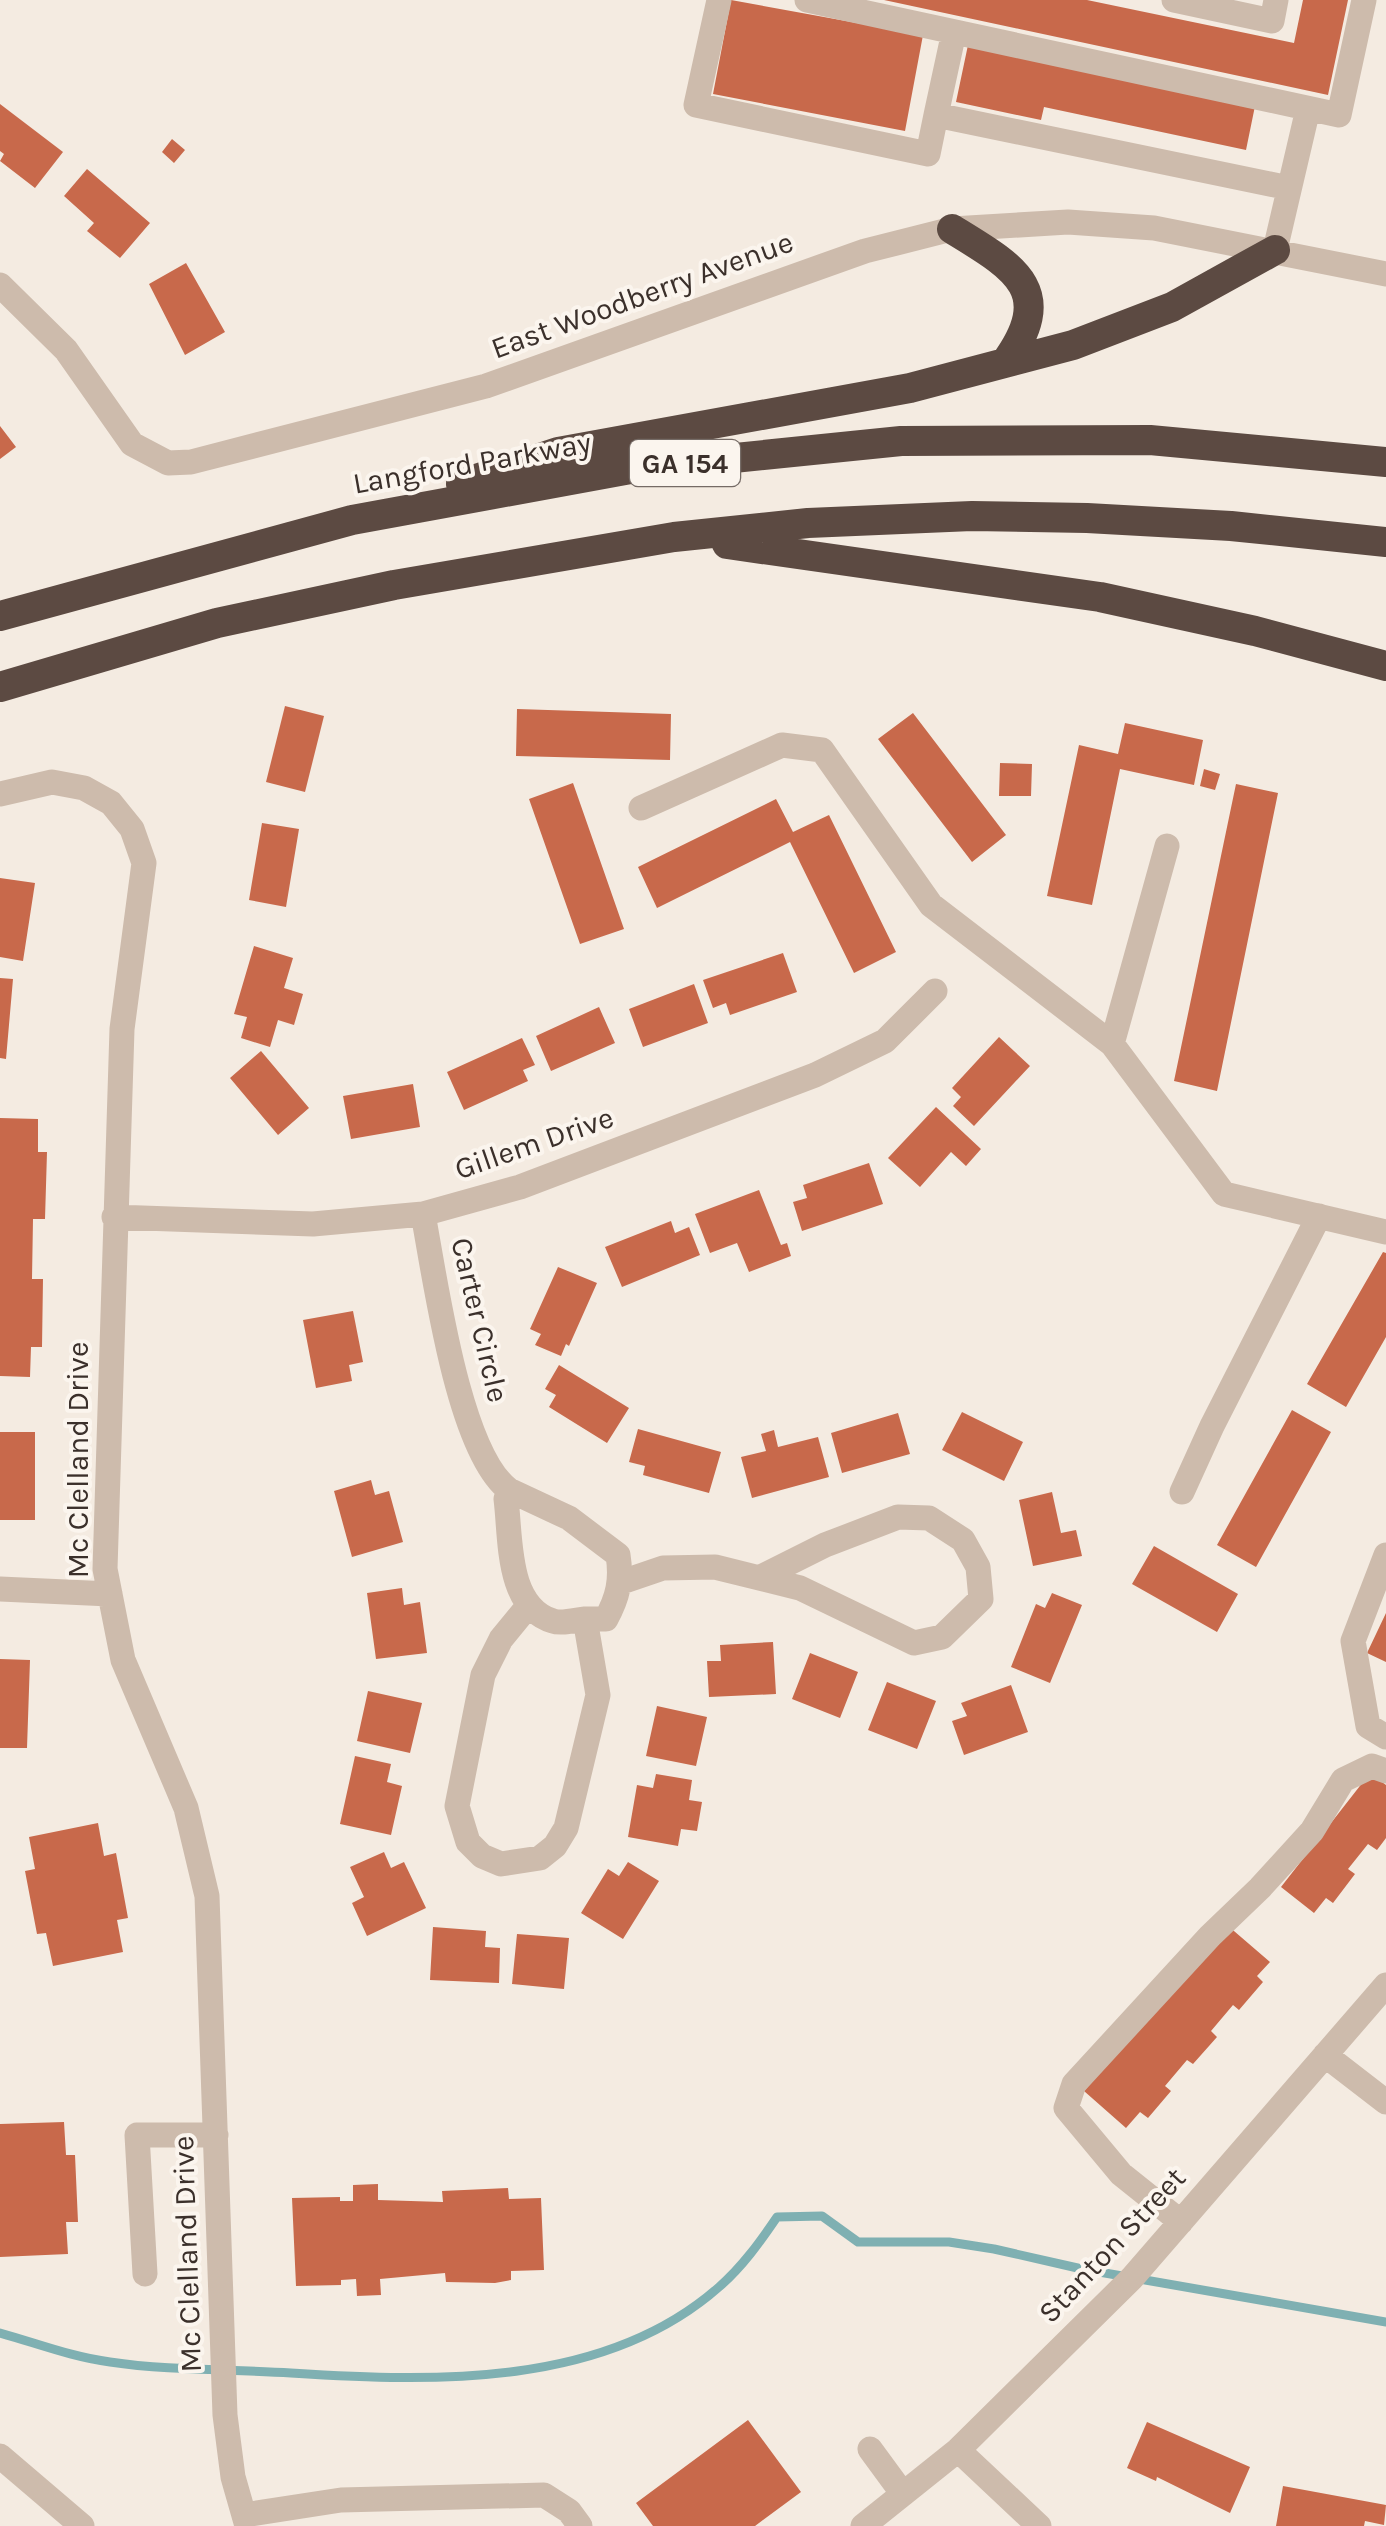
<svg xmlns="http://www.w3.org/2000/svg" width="1386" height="2526" viewBox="0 0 1386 2526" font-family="Karla,sans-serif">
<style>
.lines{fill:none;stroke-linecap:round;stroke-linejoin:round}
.stream{stroke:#7fb0b2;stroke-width:9}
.building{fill:#c8694b}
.minor{stroke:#cdbbac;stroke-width:25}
.highway{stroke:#5c4a42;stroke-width:30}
.labels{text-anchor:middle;stroke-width:8;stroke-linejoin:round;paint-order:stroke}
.shield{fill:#fbf5ee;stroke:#756b66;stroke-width:2.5}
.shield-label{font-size:28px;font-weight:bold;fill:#3b302b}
.street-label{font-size:30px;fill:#3b302b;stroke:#fbf5ee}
</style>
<rect width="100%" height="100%" fill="#f4ebe1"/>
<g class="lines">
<path class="stream" d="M 0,2333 C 36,2343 72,2357 110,2362 C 170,2371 231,2369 291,2373 C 434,2382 605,2388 719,2287 C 742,2267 760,2242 777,2217 L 822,2216 L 858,2242 L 949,2242 L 994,2249 L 1082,2269 L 1386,2322"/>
</g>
<path class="building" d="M 731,0 L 923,35 L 905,131 L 713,94 Z
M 884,0 L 1087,0 L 1294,43 L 1303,0 L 1348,0 L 1328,95 Z
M 968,45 L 1255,106 L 1246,150 L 1044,107 L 1041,120 L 956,102 Z
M 0,104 L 63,152 L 35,188 L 0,161 L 4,154 L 0,151 Z
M 172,139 L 185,150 L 174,163 L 162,152 Z
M 87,169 L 150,223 L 120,258 L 87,231 L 94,223 L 64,196 Z
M 186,263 L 225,332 L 185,355 L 149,284 Z
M 0,426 L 16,447 L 0,459 Z
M 285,706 L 324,716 L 305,792 L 266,782 Z
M 517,709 L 671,714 L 670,760 L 516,756 Z
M 913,713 L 1006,835 L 972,862 L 878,739 Z
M 1125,723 L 1203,740 L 1194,785 L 1120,769 L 1092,905 L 1047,896 L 1079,745 L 1118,754 Z
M 1000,763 L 1032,764 L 1031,796 L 999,796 Z
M 1204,769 L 1220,774 L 1215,790 L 1200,786 Z
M 573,783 L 624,929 L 580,944 L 529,799 Z
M 1236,784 L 1278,793 L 1217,1091 L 1174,1081 Z
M 776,799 L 793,832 L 829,815 L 896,952 L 854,973 L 790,842 L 657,908 L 638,867 Z
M 262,823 L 299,829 L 286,907 L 249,900 Z
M 0,878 L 35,883 L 23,961 L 0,957 Z
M 254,946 L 293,958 L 284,988 L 303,994 L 294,1025 L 278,1020 L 270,1047 L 241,1038 L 247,1017 L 234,1014 Z
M 783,953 L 797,992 L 730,1015 L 726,1003 L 713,1008 L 703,980 Z
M 0,978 L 13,979 L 6,1059 L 0,1058 Z
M 694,984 L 708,1023 L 643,1047 L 629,1009 Z
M 599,1007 L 615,1043 L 551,1071 L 536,1036 Z
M 999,1037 L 1030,1066 L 974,1126 L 953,1106 L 961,1097 L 952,1088 Z
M 522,1038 L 535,1065 L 523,1070 L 528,1081 L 464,1110 L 447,1072 Z
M 261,1051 L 309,1108 L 278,1135 L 230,1078 Z
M 413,1084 L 420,1127 L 351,1139 L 343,1096 Z
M 936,1107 L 981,1149 L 966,1166 L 951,1152 L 920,1187 L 888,1158 Z
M 0,1118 L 38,1119 L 38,1152 L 47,1152 L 45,1219 L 33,1219 L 32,1279 L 43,1279 L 42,1347 L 31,1347 L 30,1377 L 0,1376 Z
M 869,1163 L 883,1204 L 802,1231 L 793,1202 L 807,1198 L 803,1185 Z
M 759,1190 L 781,1245 L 787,1243 L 791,1256 L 749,1272 L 737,1243 L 710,1253 L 695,1214 Z
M 671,1221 L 675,1233 L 689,1227 L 700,1255 L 622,1287 L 605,1247 Z
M 1383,1252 L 1386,1253 L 1386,1337 L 1346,1407 L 1307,1384 Z
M 558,1267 L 597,1283 L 569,1346 L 566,1344 L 561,1356 L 535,1345 L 541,1334 L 530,1329 Z
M 353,1311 L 363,1362 L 349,1365 L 352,1381 L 316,1388 L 303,1320 Z
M 559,1365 L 629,1408 L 607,1443 L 549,1407 L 556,1395 L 545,1389 Z
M 1292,1410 L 1331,1432 L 1256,1567 L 1217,1545 Z
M 962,1412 L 1023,1442 L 1004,1481 L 942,1450 Z
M 898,1413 L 910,1454 L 842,1473 L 831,1433 Z
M 638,1429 L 721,1452 L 709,1493 L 643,1475 L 645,1466 L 629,1462 Z
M 774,1430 L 778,1447 L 818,1437 L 829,1477 L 752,1498 L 741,1457 L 766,1451 L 761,1434 Z
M 0,1432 L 35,1432 L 35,1520 L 0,1520 Z
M 371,1480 L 375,1495 L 389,1491 L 403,1542 L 352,1557 L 334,1491 Z
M 1052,1492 L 1061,1533 L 1076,1530 L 1082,1556 L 1033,1566 L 1019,1500 Z
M 1154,1546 L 1238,1594 L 1217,1632 L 1132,1584 Z
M 402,1588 L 404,1605 L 420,1602 L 427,1653 L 376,1659 L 367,1593 Z
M 1052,1593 L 1082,1605 L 1050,1683 L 1011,1667 L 1036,1604 L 1045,1608 Z
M 1386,1613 L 1386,1662 L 1367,1653 Z
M 773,1642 L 776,1694 L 709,1697 L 707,1661 L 721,1661 L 720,1645 Z
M 810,1653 L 858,1672 L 840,1718 L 792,1699 Z
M 0,1659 L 30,1660 L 27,1748 L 0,1748 Z
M 887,1682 L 936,1701 L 917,1749 L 868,1730 Z
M 1011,1685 L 1028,1732 L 964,1755 L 952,1721 L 967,1716 L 961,1703 Z
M 368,1691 L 422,1703 L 410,1753 L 357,1741 Z
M 657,1706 L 707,1717 L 696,1766 L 646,1756 Z
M 355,1756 L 391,1764 L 387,1782 L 402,1786 L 391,1835 L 340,1824 Z
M 1370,1773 L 1386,1785 L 1386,1838 L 1377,1850 L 1368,1844 L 1348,1869 L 1355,1874 L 1333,1903 L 1326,1898 L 1314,1913 L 1281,1887 Z
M 656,1774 L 692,1780 L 689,1800 L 702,1802 L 697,1831 L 681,1829 L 678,1846 L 628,1837 L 637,1785 L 653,1788 Z
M 98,1823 L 104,1856 L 116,1853 L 128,1918 L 117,1920 L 123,1952 L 53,1966 L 46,1933 L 37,1934 L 25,1871 L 35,1869 L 29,1837 Z
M 384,1852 L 391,1868 L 404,1862 L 426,1908 L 367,1936 L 352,1903 L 364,1897 L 350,1867 Z
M 628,1862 L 659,1881 L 623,1939 L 581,1913 L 608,1869 L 619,1876 Z
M 1227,1925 L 1270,1962 L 1257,1976 L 1263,1982 L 1239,2010 L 1233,2005 L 1211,2031 L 1217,2037 L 1193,2064 L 1187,2060 L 1165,2086 L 1171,2091 L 1148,2118 L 1140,2112 L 1126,2128 L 1084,2091 Z
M 433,1927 L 486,1931 L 485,1947 L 500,1948 L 499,1983 L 430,1980 Z
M 517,1934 L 569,1938 L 564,1989 L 512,1984 Z
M 64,2122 L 66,2155 L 75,2155 L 78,2222 L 66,2222 L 68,2254 L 0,2257 L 0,2124 Z
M 378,2184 L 378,2200 L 443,2202 L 442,2191 L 508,2188 L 509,2199 L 541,2198 L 544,2270 L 511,2271 L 511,2280 L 495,2283 L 446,2282 L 445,2273 L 380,2279 L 381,2295 L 357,2296 L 356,2279 L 341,2280 L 341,2285 L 296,2286 L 292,2198 L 340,2197 L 340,2201 L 353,2201 L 353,2185 Z
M 748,2420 L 801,2492 L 755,2526 L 653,2526 L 636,2503 Z
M 1147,2422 L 1250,2467 L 1230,2513 L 1157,2477 L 1156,2481 L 1127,2468 Z
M 1283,2486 L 1386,2505 L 1384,2525 L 1365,2521 L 1364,2526 L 1276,2526 Z"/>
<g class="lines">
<path class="minor" d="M 719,0 L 696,105 L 928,154 L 936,115 L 1289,188
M 807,0 L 1339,115 L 1364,0
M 1174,0 L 1272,21 L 1276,0
M 936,115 L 954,32
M 1275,250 L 1308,109
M 0,285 L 66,350 L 132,444 L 168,463 L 191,462 L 486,386 L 865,251 L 952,229 L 1068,222 L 1154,228 L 1386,274
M 0,794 L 52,782 L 84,788 L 111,803 L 132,829 L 144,863 L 122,1029 L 105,1569 L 123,1660 L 186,1808 L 207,1896 L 225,2415 L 233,2477 L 247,2526
M 641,808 L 782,745 L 822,750 L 931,905 L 1112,1044 L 1224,1194 L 1386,1232
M 1112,1044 L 1167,846
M 423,1214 C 435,1277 458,1452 509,1490 L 506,1499 C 511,1538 506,1607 553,1621 C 561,1624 576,1620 585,1619 L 598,1695 L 566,1828 L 555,1846 L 540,1858 L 501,1864 L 482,1856 L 468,1842 L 457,1806 L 483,1675 L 501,1639 L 528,1606
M 114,1217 L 313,1224 L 423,1214 L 520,1187 L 815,1075 L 885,1041 L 935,991
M 509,1490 L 569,1518 L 618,1555 C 622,1580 618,1597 606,1619 L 585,1619
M 1182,1492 L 1212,1426 L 1319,1216
M 1386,1555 L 1353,1641 L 1368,1726 L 1386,1737
M 619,1583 L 663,1568 L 715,1567 L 800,1588 L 914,1643 L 942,1637 L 981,1599 L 978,1567 L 963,1540 L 929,1518 L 898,1517 L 825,1545 L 759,1578
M 0,1589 L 110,1594
M 1325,2055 L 1386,2102
M 1181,2222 L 1121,2174 L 1066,2108 L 1074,2084 L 1210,1936 L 1260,1888 L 1312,1831 L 1343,1780 L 1372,1766 L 1386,1771
M 145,2274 L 137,2135 L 216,2135
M 870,2449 L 903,2494
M 958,2450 L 1039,2526
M 0,2456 L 82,2526
M 244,2515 L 341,2500 L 544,2495 L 569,2511 L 580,2526
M 863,2526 L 958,2450 L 1132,2278 L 1386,1985"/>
<path class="highway" d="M 952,229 C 1014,267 1058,290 1005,363
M 461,484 L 558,452 L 910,388 L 1073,345 L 1172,307 L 1275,250
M 727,544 L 1100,597 L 1255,631 L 1386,666
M 0,616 L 352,520 L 636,468 L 901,441 L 1150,440 L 1386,462
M 0,687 L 217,623 L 394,585 L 674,537 L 808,523 L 972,516 L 1087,518 L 1231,526 L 1386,542"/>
</g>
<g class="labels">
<rect class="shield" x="630" y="440" width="110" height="46" rx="8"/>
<g class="shield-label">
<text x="685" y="473">GA 154</text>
</g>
<g class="street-label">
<text transform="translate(642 295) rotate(-20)" y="10">East Woodberry Avenue</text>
<text transform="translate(472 463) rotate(-10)" y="10">Langford Parkway</text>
<text transform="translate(534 1143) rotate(-19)" y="10">Gillem Drive</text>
<text transform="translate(480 1320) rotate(77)" y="10">Carter Circle</text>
<text transform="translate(78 1460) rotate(-90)" y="10">Mc Clelland Drive</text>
<text transform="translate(1112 2245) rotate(-47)" y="10">Stanton Street</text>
<text transform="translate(187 2254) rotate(-92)" y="10">Mc Clelland Drive</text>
</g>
</g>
</svg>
